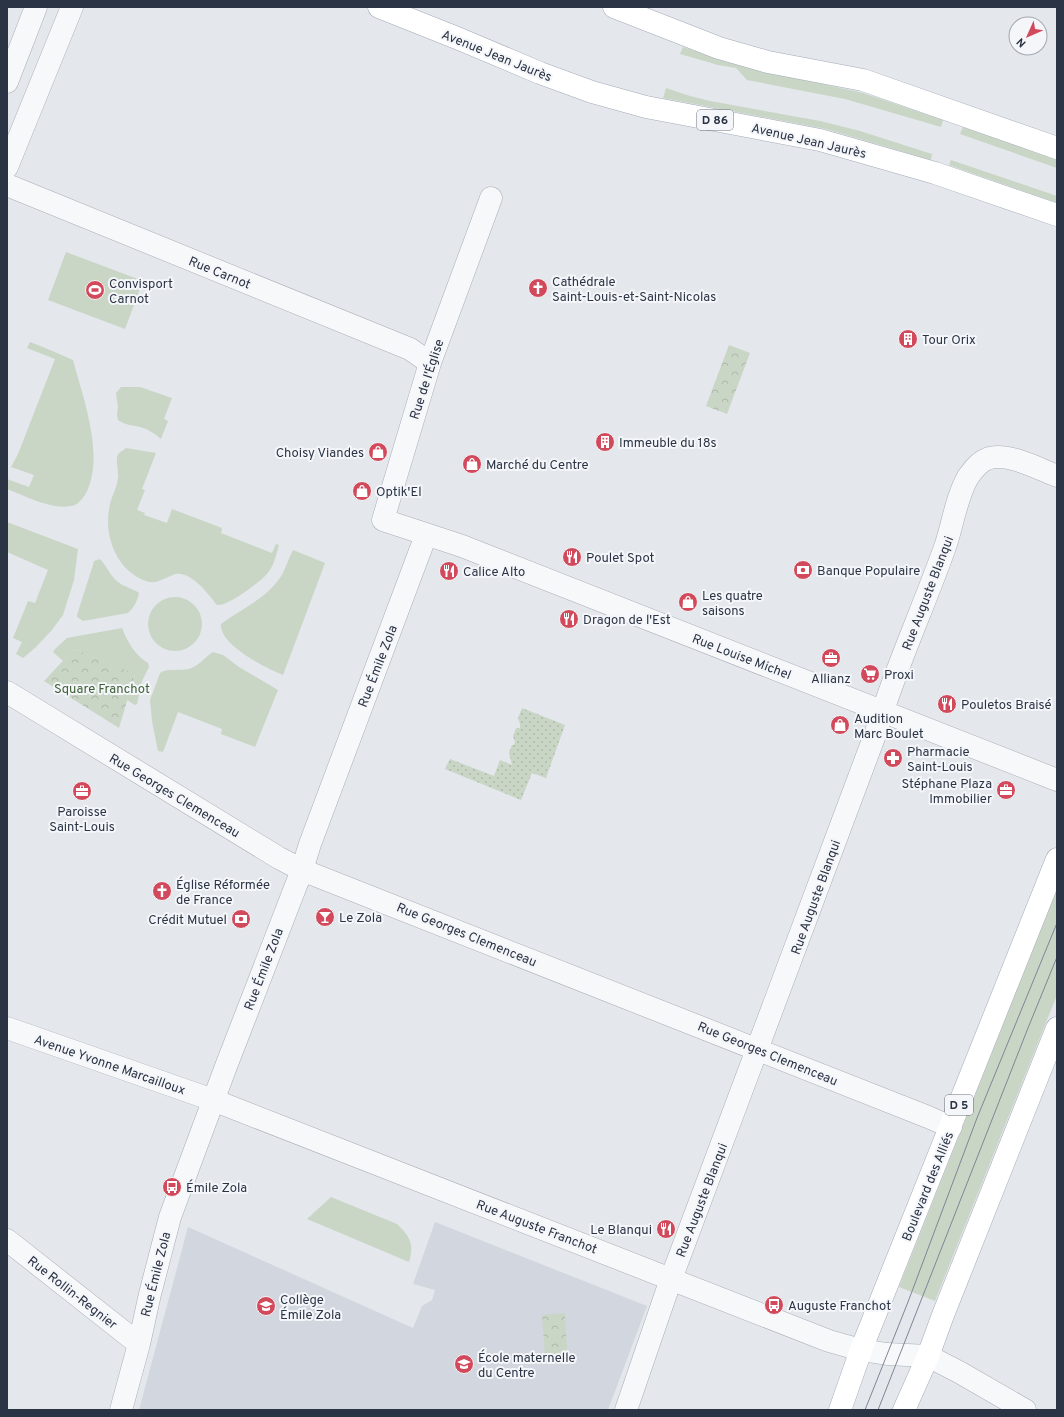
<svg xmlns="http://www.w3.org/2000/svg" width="1064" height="1417" viewBox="0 0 1064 1417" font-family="Overpass,sans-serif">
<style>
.built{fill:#d2d6de}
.grass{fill:#c9d6c5}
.park{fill:url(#park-crowns)}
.garden{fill:url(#garden-dots)}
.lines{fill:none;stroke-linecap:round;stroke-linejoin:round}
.minor-casing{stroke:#a9aeb7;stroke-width:23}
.tertiary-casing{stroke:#a9aeb7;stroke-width:23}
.primary-casing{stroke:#a3abb8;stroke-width:23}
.minor{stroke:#f7f8fa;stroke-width:22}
.tertiary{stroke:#f7f8fa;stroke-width:22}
.primary{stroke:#fff;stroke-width:22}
.tram{stroke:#7d8696;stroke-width:1}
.labels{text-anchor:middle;stroke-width:4;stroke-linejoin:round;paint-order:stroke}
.shield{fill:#f4f6f9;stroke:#676e7b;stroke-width:1}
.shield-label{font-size:12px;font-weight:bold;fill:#2b3445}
.street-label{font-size:13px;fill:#2b3445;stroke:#f4f6f9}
.poi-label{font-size:13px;fill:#2b3445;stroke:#f4f6f9;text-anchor:start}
.park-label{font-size:13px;fill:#3f6138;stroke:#f4f6f9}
</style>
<defs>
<pattern id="park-crowns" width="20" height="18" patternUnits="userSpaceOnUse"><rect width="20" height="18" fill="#c9d6c5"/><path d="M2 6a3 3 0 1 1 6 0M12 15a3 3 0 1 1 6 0" fill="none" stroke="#adb8ab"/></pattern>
<pattern id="garden-dots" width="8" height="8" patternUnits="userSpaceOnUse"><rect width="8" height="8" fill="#c9d6c5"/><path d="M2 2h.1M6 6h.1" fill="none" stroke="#adb8ab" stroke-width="1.8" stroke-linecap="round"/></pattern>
</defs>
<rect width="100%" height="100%" fill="#e4e7ec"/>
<path class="built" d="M 435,1222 L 647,1306 L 608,1410 L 139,1410 L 188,1227 L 413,1328 L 422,1306 L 432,1300 L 435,1290 L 413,1284 Z"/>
<path class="grass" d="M 683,47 L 738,65 L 863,93 L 943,120 L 941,127 L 845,99 L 747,80 L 736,68 L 718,65 L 680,54 Z
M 666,88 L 690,96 L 710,101 L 820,121 L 860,131 L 932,154 L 931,160 L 826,129 L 663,98 Z
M 963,127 L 1057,160 L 1057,168 L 960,134 Z
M 951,160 L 1057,196 L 1057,203 L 949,165 Z
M 66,252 L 143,281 L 125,329 L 48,300 Z
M 30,342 L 43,347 L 73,360 C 83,398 106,458 85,495 C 81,500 78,505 71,506 C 52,510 25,496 7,489 L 7,479 L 29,487 L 34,475 L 11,467 L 18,454 L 55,359 L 27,348 Z
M 121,387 L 140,387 L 172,398 L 164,419 L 168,421 L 161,439 C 155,434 148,429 140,427 C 132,425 125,425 118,420 L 117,415 L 118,407 L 116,393 Z
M 126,448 L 156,453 L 142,489 L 145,490 L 137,510 L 145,513 L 144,515 L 167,523 L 172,509 L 222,528 L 221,533 L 272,553 L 276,544 L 279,545 C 276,555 274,566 267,574 C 260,582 227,607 217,605 C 208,594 192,571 175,574 C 172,575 169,577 166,578 C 159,581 153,584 146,581 C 115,570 103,534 110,504 C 112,496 117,487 118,478 C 119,470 115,462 118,454 Z
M 7,522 L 78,549 L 74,580 L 63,615 L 52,630 L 35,648 L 23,658 L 16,654 L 22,642 L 13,638 L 28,601 L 35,603 L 48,570 L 7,552 Z
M 293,550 L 325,563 L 283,675 C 266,668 219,645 221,624 C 242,608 269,598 283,573 C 286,566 289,558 293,550 Z
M 100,559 C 107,566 110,576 118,582 C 124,587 132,588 139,593 C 138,600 133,609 128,613 L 83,621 L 77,617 L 77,615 L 93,565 L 94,561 Z
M148 624a27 27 0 1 1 54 0a27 27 0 1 1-54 0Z
M 122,628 C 128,643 135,655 148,663 L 149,667 L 142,681 L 137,704 L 135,705 L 127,700 L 135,675 L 74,649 L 63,661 L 53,652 L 55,649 L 67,638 Z
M 213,652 L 223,655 L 239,667 L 278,690 L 255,747 L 221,734 L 222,729 L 178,712 L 163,752 L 158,751 L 152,721 L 150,700 L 160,673 C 166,668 181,671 189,669 C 199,666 205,657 213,652 Z
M 1057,889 L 1057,995 L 935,1301 L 899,1287 Z
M 331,1197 L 397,1224 C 411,1237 414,1245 409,1262 L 307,1219 Z"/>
<path class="park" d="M 729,345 L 750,353 L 727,414 L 706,406 Z
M 74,649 L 135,674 L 119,728 L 44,681 Z
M 565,1313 L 567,1350 L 562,1362 L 545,1356 L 542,1315 Z"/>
<path class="garden" d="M 522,708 L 565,725 L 546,778 L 532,773 L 521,800 L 445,769 L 450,759 L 494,776 L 500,760 L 512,765 L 509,753 L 512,745 L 514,745 L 515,742 L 513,736 L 516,728 L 520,728 L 520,724 L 518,718 Z"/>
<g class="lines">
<defs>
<path id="minor" d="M 7,82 L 36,7
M 7,167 L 72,7
M 7,185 L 410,349 L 430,363
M 491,198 L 430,363 L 383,520 L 462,546 L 495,559 L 1057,780
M 7,692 L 279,858 L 302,870 L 928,1117 L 951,1127
M 7,1240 L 139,1344
M 121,1410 L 139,1344 L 150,1294 L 170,1217 L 225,1069 L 302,870 L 310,844 L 426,535
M 626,1410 L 671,1279 L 876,732 C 895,669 923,609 945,547 C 953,524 956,498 968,477 C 973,470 979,462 987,459 C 1006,451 1039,469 1057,476"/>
<path id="tertiary" d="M 7,1028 L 213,1100 L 829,1341 L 861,1350 L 887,1354 L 928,1356 L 959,1372 L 1025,1410"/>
<path id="primary" d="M 379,7 L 457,38 L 540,73 L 592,92 L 646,107 L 820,140 L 935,173 L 1057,215
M 614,7 L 719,48 L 768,62 L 863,80 L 1057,148
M 840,1410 L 861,1350 L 1057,859
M 904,1410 L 928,1356 L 943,1315 L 1057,1028"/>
</defs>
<use href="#minor" class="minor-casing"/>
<use href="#tertiary" class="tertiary-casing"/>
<use href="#primary" class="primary-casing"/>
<use href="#minor" class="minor"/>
<use href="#tertiary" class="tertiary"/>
<use href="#primary" class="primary"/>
<path class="tram" d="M 865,1410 L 908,1302 L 977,1118 L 1057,923
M 878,1410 L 1028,1028 L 1057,957"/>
</g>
<defs>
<symbol id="church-disc" viewBox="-11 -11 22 22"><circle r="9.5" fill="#d1495b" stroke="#f4f6f9"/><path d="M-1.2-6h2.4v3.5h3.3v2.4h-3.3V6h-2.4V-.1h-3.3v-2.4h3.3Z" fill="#fff"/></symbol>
<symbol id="stadium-disc" viewBox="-11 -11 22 22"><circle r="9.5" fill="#d1495b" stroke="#f4f6f9"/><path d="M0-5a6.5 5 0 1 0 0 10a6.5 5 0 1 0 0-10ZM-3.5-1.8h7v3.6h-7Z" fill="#fff"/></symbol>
<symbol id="building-disc" viewBox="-11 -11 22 22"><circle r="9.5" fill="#d1495b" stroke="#f4f6f9"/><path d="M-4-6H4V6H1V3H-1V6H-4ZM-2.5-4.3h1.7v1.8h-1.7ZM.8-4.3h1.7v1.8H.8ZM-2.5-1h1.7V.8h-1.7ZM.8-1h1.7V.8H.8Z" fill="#fff"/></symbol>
<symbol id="shop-disc" viewBox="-11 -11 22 22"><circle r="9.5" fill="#d1495b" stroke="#f4f6f9"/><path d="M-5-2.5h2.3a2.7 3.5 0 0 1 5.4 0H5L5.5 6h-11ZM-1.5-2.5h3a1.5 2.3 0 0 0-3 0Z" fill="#fff"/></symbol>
<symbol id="restaurant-disc" viewBox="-11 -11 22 22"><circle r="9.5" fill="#d1495b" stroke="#f4f6f9"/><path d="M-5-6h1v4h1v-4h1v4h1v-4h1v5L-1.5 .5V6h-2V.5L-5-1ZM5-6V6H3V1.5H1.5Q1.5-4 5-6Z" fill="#fff"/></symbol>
<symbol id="bank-disc" viewBox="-11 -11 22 22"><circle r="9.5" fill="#d1495b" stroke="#f4f6f9"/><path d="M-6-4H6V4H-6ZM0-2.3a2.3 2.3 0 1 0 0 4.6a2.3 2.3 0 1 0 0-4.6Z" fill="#fff"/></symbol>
<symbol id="office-disc" viewBox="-11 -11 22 22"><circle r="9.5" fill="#d1495b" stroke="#f4f6f9"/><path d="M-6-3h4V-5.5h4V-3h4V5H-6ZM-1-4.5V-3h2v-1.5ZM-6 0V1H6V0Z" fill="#fff"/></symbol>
<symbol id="supermarket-disc" viewBox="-11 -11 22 22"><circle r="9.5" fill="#d1495b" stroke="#f4f6f9"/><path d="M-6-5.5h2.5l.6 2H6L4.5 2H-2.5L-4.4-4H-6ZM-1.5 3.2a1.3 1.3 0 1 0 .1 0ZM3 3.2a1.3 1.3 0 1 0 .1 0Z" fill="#fff"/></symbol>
<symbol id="pharmacy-disc" viewBox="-11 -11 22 22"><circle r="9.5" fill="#d1495b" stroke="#f4f6f9"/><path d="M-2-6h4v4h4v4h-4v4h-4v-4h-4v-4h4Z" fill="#fff"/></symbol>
<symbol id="bar-disc" viewBox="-11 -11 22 22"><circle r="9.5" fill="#d1495b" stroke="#f4f6f9"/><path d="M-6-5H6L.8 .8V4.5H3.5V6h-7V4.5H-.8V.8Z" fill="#fff"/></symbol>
<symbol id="bus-disc" viewBox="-11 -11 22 22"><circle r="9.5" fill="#d1495b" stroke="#f4f6f9"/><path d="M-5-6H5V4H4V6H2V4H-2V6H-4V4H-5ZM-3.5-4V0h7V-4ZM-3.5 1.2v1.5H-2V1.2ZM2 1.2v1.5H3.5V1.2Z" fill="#fff"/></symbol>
<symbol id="school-disc" viewBox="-11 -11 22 22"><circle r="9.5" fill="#d1495b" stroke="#f4f6f9"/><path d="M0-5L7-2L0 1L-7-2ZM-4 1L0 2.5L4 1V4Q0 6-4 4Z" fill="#fff"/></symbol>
</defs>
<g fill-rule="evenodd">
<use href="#church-disc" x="527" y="277" width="22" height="22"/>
<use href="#stadium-disc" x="84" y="279" width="22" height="22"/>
<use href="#building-disc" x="897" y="328" width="22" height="22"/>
<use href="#building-disc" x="594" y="431" width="22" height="22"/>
<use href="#shop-disc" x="367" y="441" width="22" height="22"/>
<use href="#shop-disc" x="461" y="453" width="22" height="22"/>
<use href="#shop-disc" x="351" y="480" width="22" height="22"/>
<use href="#restaurant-disc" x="561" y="546" width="22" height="22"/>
<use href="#bank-disc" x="792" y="559" width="22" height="22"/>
<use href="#restaurant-disc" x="438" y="560" width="22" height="22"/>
<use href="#shop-disc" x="677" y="591" width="22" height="22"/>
<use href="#restaurant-disc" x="558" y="608" width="22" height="22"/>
<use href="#office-disc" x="820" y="647" width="22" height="22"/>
<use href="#supermarket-disc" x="859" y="663" width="22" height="22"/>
<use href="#restaurant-disc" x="936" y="693" width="22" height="22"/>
<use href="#shop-disc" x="829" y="714" width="22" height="22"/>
<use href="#pharmacy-disc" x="882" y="747" width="22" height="22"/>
<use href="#office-disc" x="995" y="779" width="22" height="22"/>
<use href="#office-disc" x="71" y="780" width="22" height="22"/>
<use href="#church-disc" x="151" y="880" width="22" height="22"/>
<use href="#bar-disc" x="314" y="906" width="22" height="22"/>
<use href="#bank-disc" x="230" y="908" width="22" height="22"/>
<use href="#bus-disc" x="161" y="1176" width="22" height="22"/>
<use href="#restaurant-disc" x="655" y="1218" width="22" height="22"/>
<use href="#bus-disc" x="763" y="1294" width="22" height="22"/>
<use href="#school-disc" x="255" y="1295" width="22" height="22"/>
<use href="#school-disc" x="453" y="1353" width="22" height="22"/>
</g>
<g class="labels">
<g class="shield">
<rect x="697" y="110" width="36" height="20" rx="3"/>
<rect x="945" y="1095" width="28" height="20" rx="3"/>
</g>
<g class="shield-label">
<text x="715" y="124">D 86</text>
<text x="959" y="1109">D 5</text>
</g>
<g class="street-label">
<text transform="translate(497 55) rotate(22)" y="5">Avenue Jean Jaurès</text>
<text transform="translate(809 140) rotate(13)" y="5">Avenue Jean Jaurès</text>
<text transform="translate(220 272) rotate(22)" y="5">Rue Carnot</text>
<text transform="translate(426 379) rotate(-72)" y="5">Rue de l'Église</text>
<text transform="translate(927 593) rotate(-69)" y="5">Rue Auguste Blanqui</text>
<text transform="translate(742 656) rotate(21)" y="5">Rue Louise Michel</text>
<text transform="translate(377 666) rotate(-69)" y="5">Rue Émile Zola</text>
<text transform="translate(175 795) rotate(31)" y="5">Rue Georges Clemenceau</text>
<text transform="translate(815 897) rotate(-70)" y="5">Rue Auguste Blanqui</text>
<text transform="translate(467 934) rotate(22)" y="5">Rue Georges Clemenceau</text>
<text transform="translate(263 969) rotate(-69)" y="5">Rue Émile Zola</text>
<text transform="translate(768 1053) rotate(22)" y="5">Rue Georges Clemenceau</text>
<text transform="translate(110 1064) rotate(19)" y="5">Avenue Yvonne Marcailloux</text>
<text transform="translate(927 1186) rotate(-68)" y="5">Boulevard des Alliés</text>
<text transform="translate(701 1200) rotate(-69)" y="5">Rue Auguste Blanqui</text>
<text transform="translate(537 1226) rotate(21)" y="5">Rue Auguste Franchot</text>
<text transform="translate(155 1274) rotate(-76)" y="5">Rue Émile Zola</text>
<text transform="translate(73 1292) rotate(38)" y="5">Rue Rollin-Regnier</text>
</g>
<g class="poi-label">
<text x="552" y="286">Cathédrale<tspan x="552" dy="15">Saint-Louis-et-Saint-Nicolas</tspan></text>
<text x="109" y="288">Convisport<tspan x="109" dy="15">Carnot</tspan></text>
<text x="922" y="344">Tour Orix</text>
<text x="619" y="447">Immeuble du 18s</text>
<text x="364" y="457" text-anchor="end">Choisy Viandes</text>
<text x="486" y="469">Marché du Centre</text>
<text x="376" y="496">Optik'El</text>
<text x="586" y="562">Poulet Spot</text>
<text x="817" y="575">Banque Populaire</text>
<text x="463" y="576">Calice Alto</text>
<text x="702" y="600">Les quatre<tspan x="702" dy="15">saisons</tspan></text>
<text x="583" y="624">Dragon de l'Est</text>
<text x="884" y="679">Proxi</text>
<text x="831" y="683" text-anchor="middle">Allianz</text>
<text x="961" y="709">Pouletos Braisé</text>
<text x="854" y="723">Audition<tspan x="854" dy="15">Marc Boulet</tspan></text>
<text x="907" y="756">Pharmacie<tspan x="907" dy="15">Saint-Louis</tspan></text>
<text x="992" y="788" text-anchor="end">Stéphane Plaza<tspan x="992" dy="15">Immobilier</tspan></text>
<text x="82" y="816" text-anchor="middle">Paroisse<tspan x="82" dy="15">Saint-Louis</tspan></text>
<text x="176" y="889">Église Réformée<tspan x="176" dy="15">de France</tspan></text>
<text x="339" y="922">Le Zola</text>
<text x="227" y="924" text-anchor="end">Crédit Mutuel</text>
<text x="186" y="1192">Émile Zola</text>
<text x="652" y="1234" text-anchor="end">Le Blanqui</text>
<text x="280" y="1304">Collège<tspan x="280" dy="15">Émile Zola</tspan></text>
<text x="788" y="1310">Auguste Franchot</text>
<text x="478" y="1362">École maternelle<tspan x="478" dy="15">du Centre</tspan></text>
</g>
<g class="park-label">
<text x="102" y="693">Square Franchot</text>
</g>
</g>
<rect width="1064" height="1417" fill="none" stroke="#2b3445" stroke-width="16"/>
<g transform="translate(1028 36) rotate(225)"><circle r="19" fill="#f4f6f9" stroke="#a4a8b1"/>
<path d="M0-3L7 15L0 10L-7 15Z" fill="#d1495b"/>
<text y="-6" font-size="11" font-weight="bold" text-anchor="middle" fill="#2b3445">N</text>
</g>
</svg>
